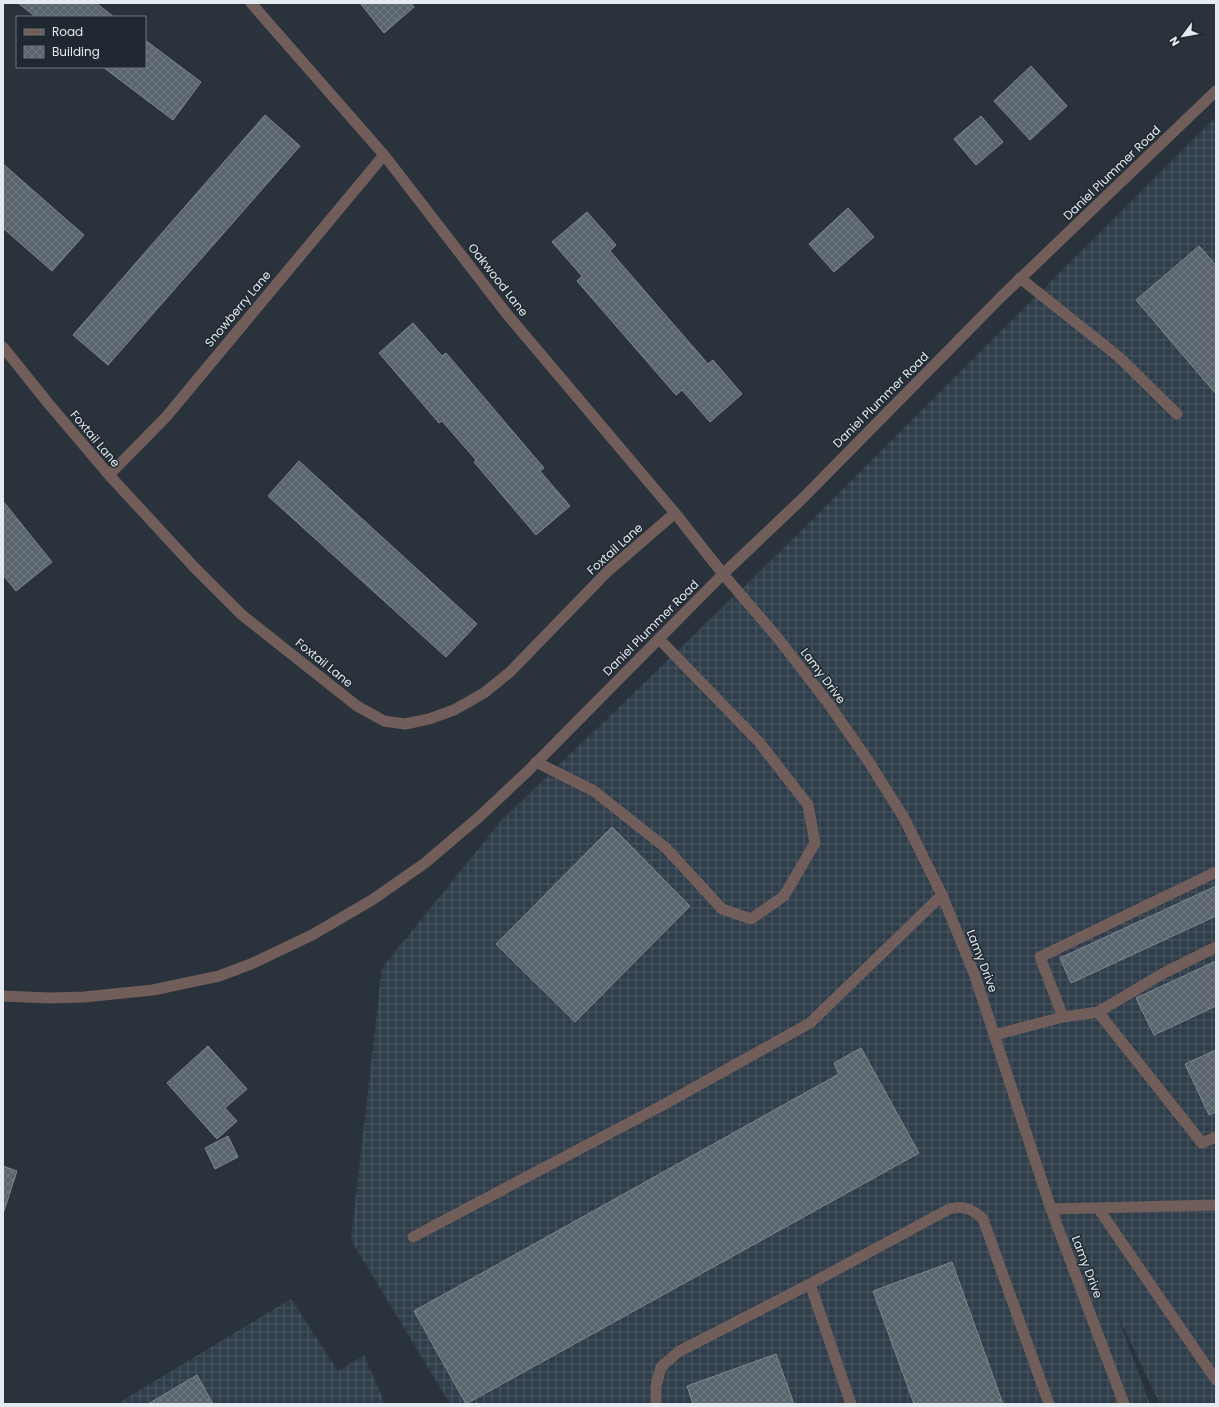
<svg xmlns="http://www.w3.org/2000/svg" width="1219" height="1407" viewBox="0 0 1219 1407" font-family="Poppins,sans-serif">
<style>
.industrial{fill:url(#industrial-grid)}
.building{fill:url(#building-cross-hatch);stroke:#7c8790}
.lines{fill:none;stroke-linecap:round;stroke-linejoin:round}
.service{stroke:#715d59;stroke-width:11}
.minor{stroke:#715d59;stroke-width:11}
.tertiary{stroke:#715d59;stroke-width:11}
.labels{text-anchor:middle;stroke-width:3;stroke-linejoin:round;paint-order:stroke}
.street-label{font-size:12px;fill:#e4eaef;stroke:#202931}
</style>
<defs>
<pattern id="industrial-grid" width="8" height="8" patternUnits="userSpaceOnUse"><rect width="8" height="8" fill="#2f3e4a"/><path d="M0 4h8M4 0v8" fill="none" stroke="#4d5a64"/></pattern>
<pattern id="building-cross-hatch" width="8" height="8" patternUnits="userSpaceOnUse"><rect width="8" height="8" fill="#5a646d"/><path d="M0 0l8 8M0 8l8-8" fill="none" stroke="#727a82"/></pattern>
</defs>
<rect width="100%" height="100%" fill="#2a333b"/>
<path class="industrial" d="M 1216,117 L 1216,1404 L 1160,1404 L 1116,1312 L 1150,1404 L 450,1404 L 351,1240 L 382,968 L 501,821 L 789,543 Z
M 291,1299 L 338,1371 L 364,1355 L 385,1404 L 117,1404 Z"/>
<path class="building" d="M 18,3 L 96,3 L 114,17 L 36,17 Z
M 360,3 L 411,3 L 414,7 L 384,33 Z
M 145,40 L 201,82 L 173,120 L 103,67 L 145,67 Z
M 1031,66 L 1067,106 L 1030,140 L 994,101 Z
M 265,115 L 300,146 L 108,365 L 73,335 Z
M 981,116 L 1003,142 L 976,165 L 954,139 Z
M 3,164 L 84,235 L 52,271 L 3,228 Z
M 848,208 L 874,237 L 834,272 L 809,244 Z
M 587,212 L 616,245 L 610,251 L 708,364 L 713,360 L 742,394 L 710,422 L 682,390 L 676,395 L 577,281 L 582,276 L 552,242 Z
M 1199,246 L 1216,265 L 1216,394 L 1136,300 Z
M 413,323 L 442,356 L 446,353 L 544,468 L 540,471 L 570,506 L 536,535 L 474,462 L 476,460 L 442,421 L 439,423 L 379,353 Z
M 299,461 L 477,624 L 446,657 L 268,496 Z
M 3,501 L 52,562 L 16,591 L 3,575 Z
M 612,827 L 690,906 L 575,1022 L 496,944 Z
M 1216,886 L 1216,916 L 1071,983 L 1060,958 Z
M 1216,961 L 1216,1006 L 1154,1035 L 1136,998 Z
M 208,1046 L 247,1089 L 225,1108 L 237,1121 L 217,1139 L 167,1083 Z
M 861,1048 L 919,1153 L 466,1404 L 414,1311 L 839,1074 L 834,1063 Z
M 1216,1050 L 1216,1112 L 1209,1115 L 1185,1064 Z
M 228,1136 L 238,1157 L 215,1169 L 205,1148 Z
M 3,1166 L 17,1171 L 3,1214 Z
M 952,1262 L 1003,1404 L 914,1404 L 873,1291 Z
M 776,1354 L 794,1404 L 693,1404 L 687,1386 Z
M 197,1375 L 213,1404 L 148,1404 Z"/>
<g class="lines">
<path class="service" d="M 1020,278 L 1119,357 L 1177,414
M 536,762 L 594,791 L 666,848 L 722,909 L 751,919 L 784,896 L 815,843 L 808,805 L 759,742 L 659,639
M 1216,947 L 1162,974 L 1098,1012 L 1202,1143 L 1216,1137
M 1063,1017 L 1098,1012
M 994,1035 L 1063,1017 L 1040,957 L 1216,872
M 1098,1208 L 1216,1380
M 1051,1209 L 1216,1205
M 413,1237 L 663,1105 L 810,1023 L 942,895
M 810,1284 L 949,1209 C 963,1205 973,1209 983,1219 L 1049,1404
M 656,1404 L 656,1386 L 661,1367 L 678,1352 L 810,1284 L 851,1404"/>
<path class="minor" d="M 251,3 L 384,155 L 506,313 L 675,513 L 723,574 L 777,637 L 828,703 L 867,759 L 904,818 L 942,895 L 975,976 L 1051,1209 L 1124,1404
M 3,347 L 48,403 L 109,475 L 194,567 L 242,615 L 357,706 L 384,721 L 405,724 L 429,719 L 454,710 L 484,693 L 510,672 L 608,571 L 675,513
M 109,475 L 166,417 L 384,155"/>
<path class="tertiary" d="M 3,996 L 49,998 L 84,997 L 153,990 L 219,976 L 251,964 L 312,935 L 372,900 L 425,863 L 479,817 L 530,769 L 723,574 L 802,499 L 1002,296 L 1216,91"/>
</g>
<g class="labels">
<g class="street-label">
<text transform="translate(1112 173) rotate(-44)" y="4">Daniel Plummer Road</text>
<text transform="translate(498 280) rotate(52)" y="4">Oakwood Lane</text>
<text transform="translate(238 309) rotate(-50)" y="4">Snowberry Lane</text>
<text transform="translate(881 400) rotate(-45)" y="4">Daniel Plummer Road</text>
<text transform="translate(95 439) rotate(50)" y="4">Foxtail Lane</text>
<text transform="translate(615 549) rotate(-42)" y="4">Foxtail Lane</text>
<text transform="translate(651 628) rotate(-45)" y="4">Daniel Plummer Road</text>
<text transform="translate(324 663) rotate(39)" y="4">Foxtail Lane</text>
<text transform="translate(823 676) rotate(53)" y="4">Lamy Drive</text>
<text transform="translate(982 961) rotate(69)" y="4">Lamy Drive</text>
<text transform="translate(1087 1267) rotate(69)" y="4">Lamy Drive</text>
</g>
</g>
<rect width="1219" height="1407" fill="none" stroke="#e4eaef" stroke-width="8"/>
<rect x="16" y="16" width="130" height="52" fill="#202931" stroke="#6e767d"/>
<rect x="24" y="29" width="20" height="6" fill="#715d59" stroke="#6e767d"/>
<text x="52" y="36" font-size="12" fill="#e4eaef">Road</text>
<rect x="24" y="46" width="20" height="12" fill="url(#building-cross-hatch)" stroke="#6e767d"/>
<text x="52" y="56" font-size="12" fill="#e4eaef">Building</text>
<g transform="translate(1183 36) rotate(238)" stroke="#202931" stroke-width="3" paint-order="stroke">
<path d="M0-3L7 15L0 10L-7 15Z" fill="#e4eaef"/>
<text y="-6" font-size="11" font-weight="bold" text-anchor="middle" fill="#e4eaef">N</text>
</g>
</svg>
